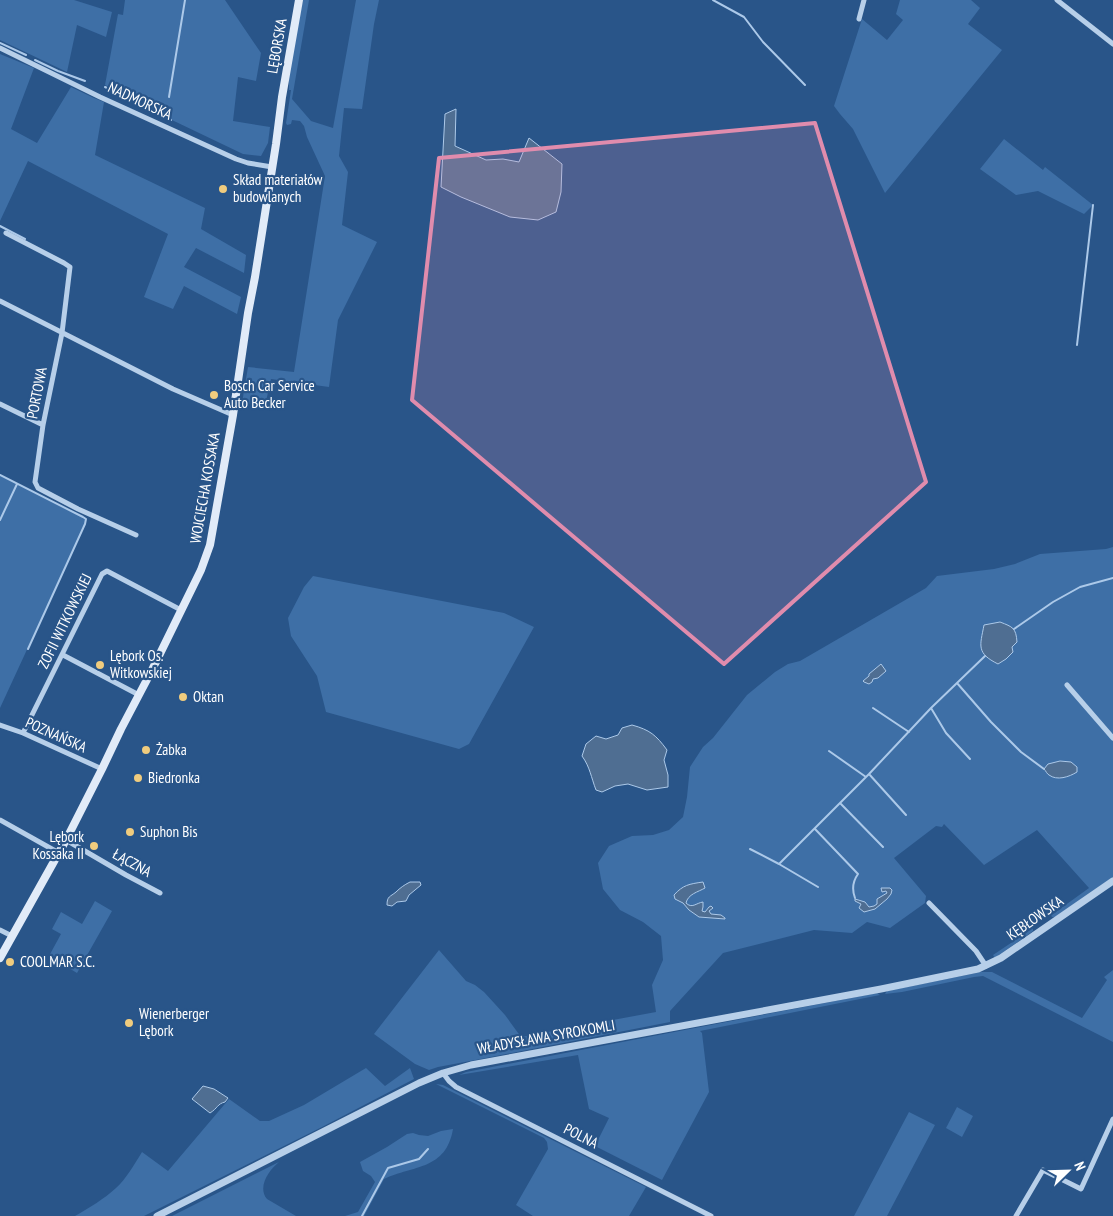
<svg xmlns="http://www.w3.org/2000/svg" width="1113" height="1216" viewBox="0 0 1113 1216" font-family="'PT Sans Narrow',sans-serif">
<style>
.green{fill:#3e6fa6}
.water{fill:#4f6e92;stroke:#acc9e9}
.lines{fill:none;stroke-linecap:round;stroke-linejoin:round}
.stream{stroke:#acc9e9;stroke-width:2}
.minor{stroke:#b7cfe9;stroke-width:5}
.tertiary{stroke:#b7cfe9;stroke-width:7}
.secondary{stroke:#e1ebf8;stroke-width:8}
.marked{fill:#e08cad;fill-opacity:0.2;stroke:#e08cad;stroke-width:4;stroke-linejoin:round}
.poi-dot{fill:#f0cc7e;stroke:#295589;stroke-width:2}
.labels{text-anchor:middle;stroke-width:4.5;stroke-linejoin:round;paint-order:stroke}
.street-label{font-size:15px;fill:#fff;stroke:#295589}
.poi-label{font-size:15px;fill:#fff;stroke:#295589;text-anchor:start}
</style>
<rect width="100%" height="100%" fill="#295589"/>
<path class="green" d="M 0,0 L 74,0 L 112,12 L 106,37 L 77,25 L 67,72 L 0,40 Z
M 125,0 L 225,0 L 261,53 L 256,81 L 238,77 L 233,121 L 270,127 L 268,143 L 261,156 L 243,154 L 174,121 L 105,85 L 118,14 L 123,15 Z
M 303,0 L 309,0 L 292,99 L 311,121 L 333,128 L 356,0 L 379,0 L 374,24 L 362,109 L 344,108 L 339,156 L 348,172 L 342,225 L 377,242 L 338,320 L 329,387 L 271,379 L 265,406 L 242,403 L 248,367 L 294,372 L 325,176 L 307,137 L 304,126 L 300,121 L 292,120 L 291,124 L 287,125 L 286,123 L 291,90 L 289,90 L 289,77 L 295,36 Z
M 900,0 L 971,0 L 980,8 L 968,24 L 1002,50 L 885,193 L 853,129 L 840,114 L 834,106 L 862,19 L 887,40 L 903,20 L 896,14 Z
M 0,54 L 34,68 L 11,129 L 37,143 L 71,87 L 94,98 L 104,102 L 95,155 L 205,208 L 201,229 L 246,255 L 244,273 L 196,248 L 184,267 L 241,297 L 237,314 L 184,286 L 173,309 L 144,297 L 168,234 L 28,161 L 0,221 Z
M 1004,139 L 1043,170 L 1045,167 L 1093,205 L 1084,214 L 1038,191 L 1016,195 L 980,169 Z
M 0,475 L 83,517 L 86,519 L 85,524 L 0,708 Z
M 1113,547 L 1113,877 L 1056,917 L 1052,917 L 1050,914 L 1053,914 L 1089,888 L 1037,830 L 984,865 L 944,824 L 942,827 L 936,826 L 894,858 L 926,896 L 925,903 L 890,928 L 867,922 L 852,933 L 814,930 L 723,953 L 670,1011 L 670,1022 L 481,1059 L 438,1067 L 429,1070 L 415,1064 L 374,1034 L 439,950 L 466,981 L 475,985 L 484,992 L 505,1015 L 521,1037 L 656,1012 L 652,985 L 663,960 L 661,936 L 643,922 L 620,910 L 603,889 L 598,863 L 609,846 L 632,836 L 653,835 L 669,830 L 683,817 L 687,797 L 690,767 L 703,747 L 713,738 L 747,695 L 775,672 L 788,664 L 800,661 L 926,588 L 937,576 L 994,569 L 1015,564 L 1040,554 L 1106,549 Z
M 313,576 L 504,613 L 534,627 L 469,744 L 459,749 L 326,712 L 317,676 L 291,636 L 288,618 L 304,587 Z
M 95,901 L 112,911 L 77,973 L 49,956 L 61,934 L 52,929 L 61,912 L 82,924 Z
M 1033,928 L 1033,931 L 1029,934 L 995,958 L 993,955 Z
M 1113,970 L 1113,1042 L 983,976 L 974,977 L 902,992 L 885,994 L 887,991 L 981,972 L 992,972 L 1082,1018 L 1107,980 L 1104,977 Z
M 877,993 L 880,995 L 700,1031 L 702,1033 L 709,1092 L 662,1180 L 595,1146 L 609,1118 L 589,1109 L 578,1055 L 459,1075 L 466,1072 Z
M 366,1068 L 385,1086 L 410,1068 L 414,1079 L 322,1127 L 144,1216 L 75,1216 C 89,1208 104,1199 116,1188 C 126,1179 134,1165 142,1152 L 168,1171 L 229,1099 L 260,1121 L 269,1121 L 304,1105 Z
M 436,1084 L 443,1085 L 646,1187 L 629,1216 L 533,1216 L 516,1205 L 548,1149 L 547,1142 L 544,1138 Z
M 957,1107 L 973,1116 L 962,1137 L 946,1128 Z
M 909,1112 L 935,1125 L 887,1216 L 854,1216 Z
M 453,1129 C 446,1170 414,1165 384,1179 L 364,1216 L 345,1216 L 358,1212 L 375,1182 L 371,1176 L 363,1171 L 360,1162 L 387,1147 L 407,1134 L 413,1133 L 419,1135 L 428,1136 L 441,1131 Z
M 279,1162 C 269,1170 257,1187 267,1199 L 296,1216 L 172,1216 Z"/>
<path class="water" d="M 456,109 L 455,146 L 486,160 L 503,159 L 519,162 L 529,138 L 562,164 L 561,192 L 556,212 L 538,220 L 510,217 L 461,197 L 441,187 L 445,114 Z
M 1000,622 C 1013,627 1016,628 1017,642 L 1012,647 L 1013,652 L 1006,659 L 998,664 C 976,653 980,646 984,625 Z
M 881,664 L 886,671 L 878,678 L 873,679 L 872,682 L 869,684 L 864,682 L 863,681 L 869,676 L 869,674 Z
M 632,725 C 650,730 656,735 667,750 L 664,760 L 668,775 L 668,787 L 647,790 L 628,784 L 615,786 L 602,792 L 596,790 C 591,777 590,767 582,756 L 586,744 L 596,736 L 606,739 L 618,735 L 622,728 Z
M 1060,761 L 1071,762 L 1077,767 L 1077,772 C 1069,777 1057,781 1049,775 C 1047,774 1046,771 1044,769 L 1048,764 Z
M 410,882 L 420,882 L 421,885 L 409,895 L 406,901 L 397,902 L 392,906 L 387,905 C 387,896 390,897 396,892 C 400,888 404,885 410,882 Z
M 703,882 L 705,888 C 698,892 688,894 686,903 C 692,909 696,903 703,902 L 703,907 L 702,911 L 705,912 L 709,907 L 711,906 L 713,908 L 709,911 L 711,914 L 721,915 L 725,918 L 725,919 L 699,917 L 689,910 L 683,903 L 675,899 L 674,895 C 683,885 689,884 703,882 Z
M 881,888 L 890,888 L 892,890 L 891,894 L 887,899 L 875,909 L 864,912 L 859,908 L 861,904 L 855,901 L 855,899 L 865,902 L 869,907 L 874,906 L 877,904 L 877,899 L 887,893 L 886,891 L 882,892 Z
M 203,1086 L 214,1089 L 228,1098 L 225,1102 C 217,1104 218,1108 210,1113 L 192,1099 Z"/>
<g class="lines">
<path class="stream" d="M 713,0 L 744,17 L 763,42 L 805,85
M 0,43 L 26,55
M 35,60 L 58,71 L 85,81
M 105,87 L 171,120
M 169,97 L 185,0
M 0,226 L 25,239
M 1077,345 L 1093,205
M 0,475 L 83,517 L 86,519 L 85,524 L 28,649
M 0,520 L 17,484
M 1014,629 L 1053,602 L 1080,587 L 1113,578
M 957,683 L 991,722 L 1021,752 L 1044,769
M 873,708 L 909,732
M 931,708 L 946,733 L 970,759
M 829,751 L 866,777
M 869,774 L 906,815
M 840,803 L 883,847
M 815,829 L 858,874 C 853,881 852,890 855,898
M 750,849 L 779,864
M 818,887 L 779,864 L 869,774 L 931,708 L 985,656
M 362,1216 L 388,1168 L 419,1159 L 428,1149"/>
<path class="minor" d="M 1057,0 L 1113,44
M 859,19 L 864,0
M 0,48 L 100,97 L 236,159 L 248,163 L 272,167
M 6,233 L 64,263 L 70,267 L 62,333 L 43,425 L 35,482 L 38,488 L 78,509 L 136,535
M 0,301 L 173,389 L 233,415
M 0,404 L 43,425
M 63,655 L 139,695
M 1067,685 L 1113,738
M 0,725 L 23,733 L 102,769
M 23,733 L 102,574 L 107,571 L 181,610
M 0,820 L 59,853
M 66,840 L 126,875 L 160,893
M 929,903 L 976,951 L 986,966
M 0,930 L 12,936
M 443,1073 L 449,1081 L 456,1087 L 711,1216
M 1016,1216 L 1043,1170 L 1081,1189 L 1113,1119"/>
<path class="tertiary" d="M 157,1216 L 419,1083 L 443,1073 L 471,1065 L 881,989 L 978,969 L 1001,958 L 1113,881"/>
<path class="secondary" d="M 0,958 L 66,840 L 102,769 L 121,729 L 152,670 L 201,570 L 210,545 L 233,415 L 248,313 L 255,277 L 276,144 L 282,97 L 299,0"/>
</g>
<path class="marked" d="M 815,123 L 926,482 L 724,664 L 412,400 L 439,158 Z"/>
<g class="poi-dot">
<circle cx="223" cy="189" r="5"/>
<circle cx="214" cy="395" r="5"/>
<circle cx="100" cy="665" r="5"/>
<circle cx="183" cy="697" r="5"/>
<circle cx="146" cy="750" r="5"/>
<circle cx="138" cy="778" r="5"/>
<circle cx="130" cy="832" r="5"/>
<circle cx="94" cy="846" r="5"/>
<circle cx="10" cy="962" r="5"/>
<circle cx="129" cy="1023" r="5"/>
</g>
<g class="labels">
<g class="street-label">
<text transform="translate(277 46) rotate(-80)" y="5">LĘBORSKA</text>
<text transform="translate(140 101) rotate(25)" y="5">NADMORSKA</text>
<text transform="translate(37 393) rotate(-79)" y="5">PORTOWA</text>
<text transform="translate(205 488) rotate(-80)" y="5">WOJCIECHA KOSSAKA</text>
<text transform="translate(65 621) rotate(-64)" y="5">ZOFII WITKOWSKIEJ</text>
<text transform="translate(56 735) rotate(24)" y="5">POZNAŃSKA</text>
<text transform="translate(132 863) rotate(29)" y="5">ŁĄCZNA</text>
<text transform="translate(1035 918) rotate(-35)" y="5">KĘBŁOWSKA</text>
<text transform="translate(546 1037) rotate(-10)" y="5">WŁADYSŁAWA SYROKOMLI</text>
<text transform="translate(581 1136) rotate(27)" y="5">POLNA</text>
</g>
<g class="poi-label">
<text x="233" y="185">Skład materiałów<tspan x="233" dy="17">budowlanych</tspan></text>
<text x="224" y="391">Bosch Car Service<tspan x="224" dy="17">Auto Becker</tspan></text>
<text x="110" y="661">Lębork Os.<tspan x="110" dy="17">Witkowskiej</tspan></text>
<text x="193" y="702">Oktan</text>
<text x="156" y="755">Żabka</text>
<text x="148" y="783">Biedronka</text>
<text x="140" y="837">Suphon Bis</text>
<text x="84" y="842" text-anchor="end">Lębork<tspan x="84" dy="17">Kossaka II</tspan></text>
<text x="20" y="967">COOLMAR S.C.</text>
<text x="139" y="1019">Wienerberger<tspan x="139" dy="17">Lębork</tspan></text>
</g>
</g>
<g transform="translate(1068 1171) rotate(67)" stroke="#295589" stroke-width="4" paint-order="stroke">
<path d="M0-4L9 19L0 12L-9 19Z" fill="#ffffff"/>
<text y="-8" font-size="14" font-weight="bold" text-anchor="middle" fill="#ffffff">N</text>
</g>
</svg>
